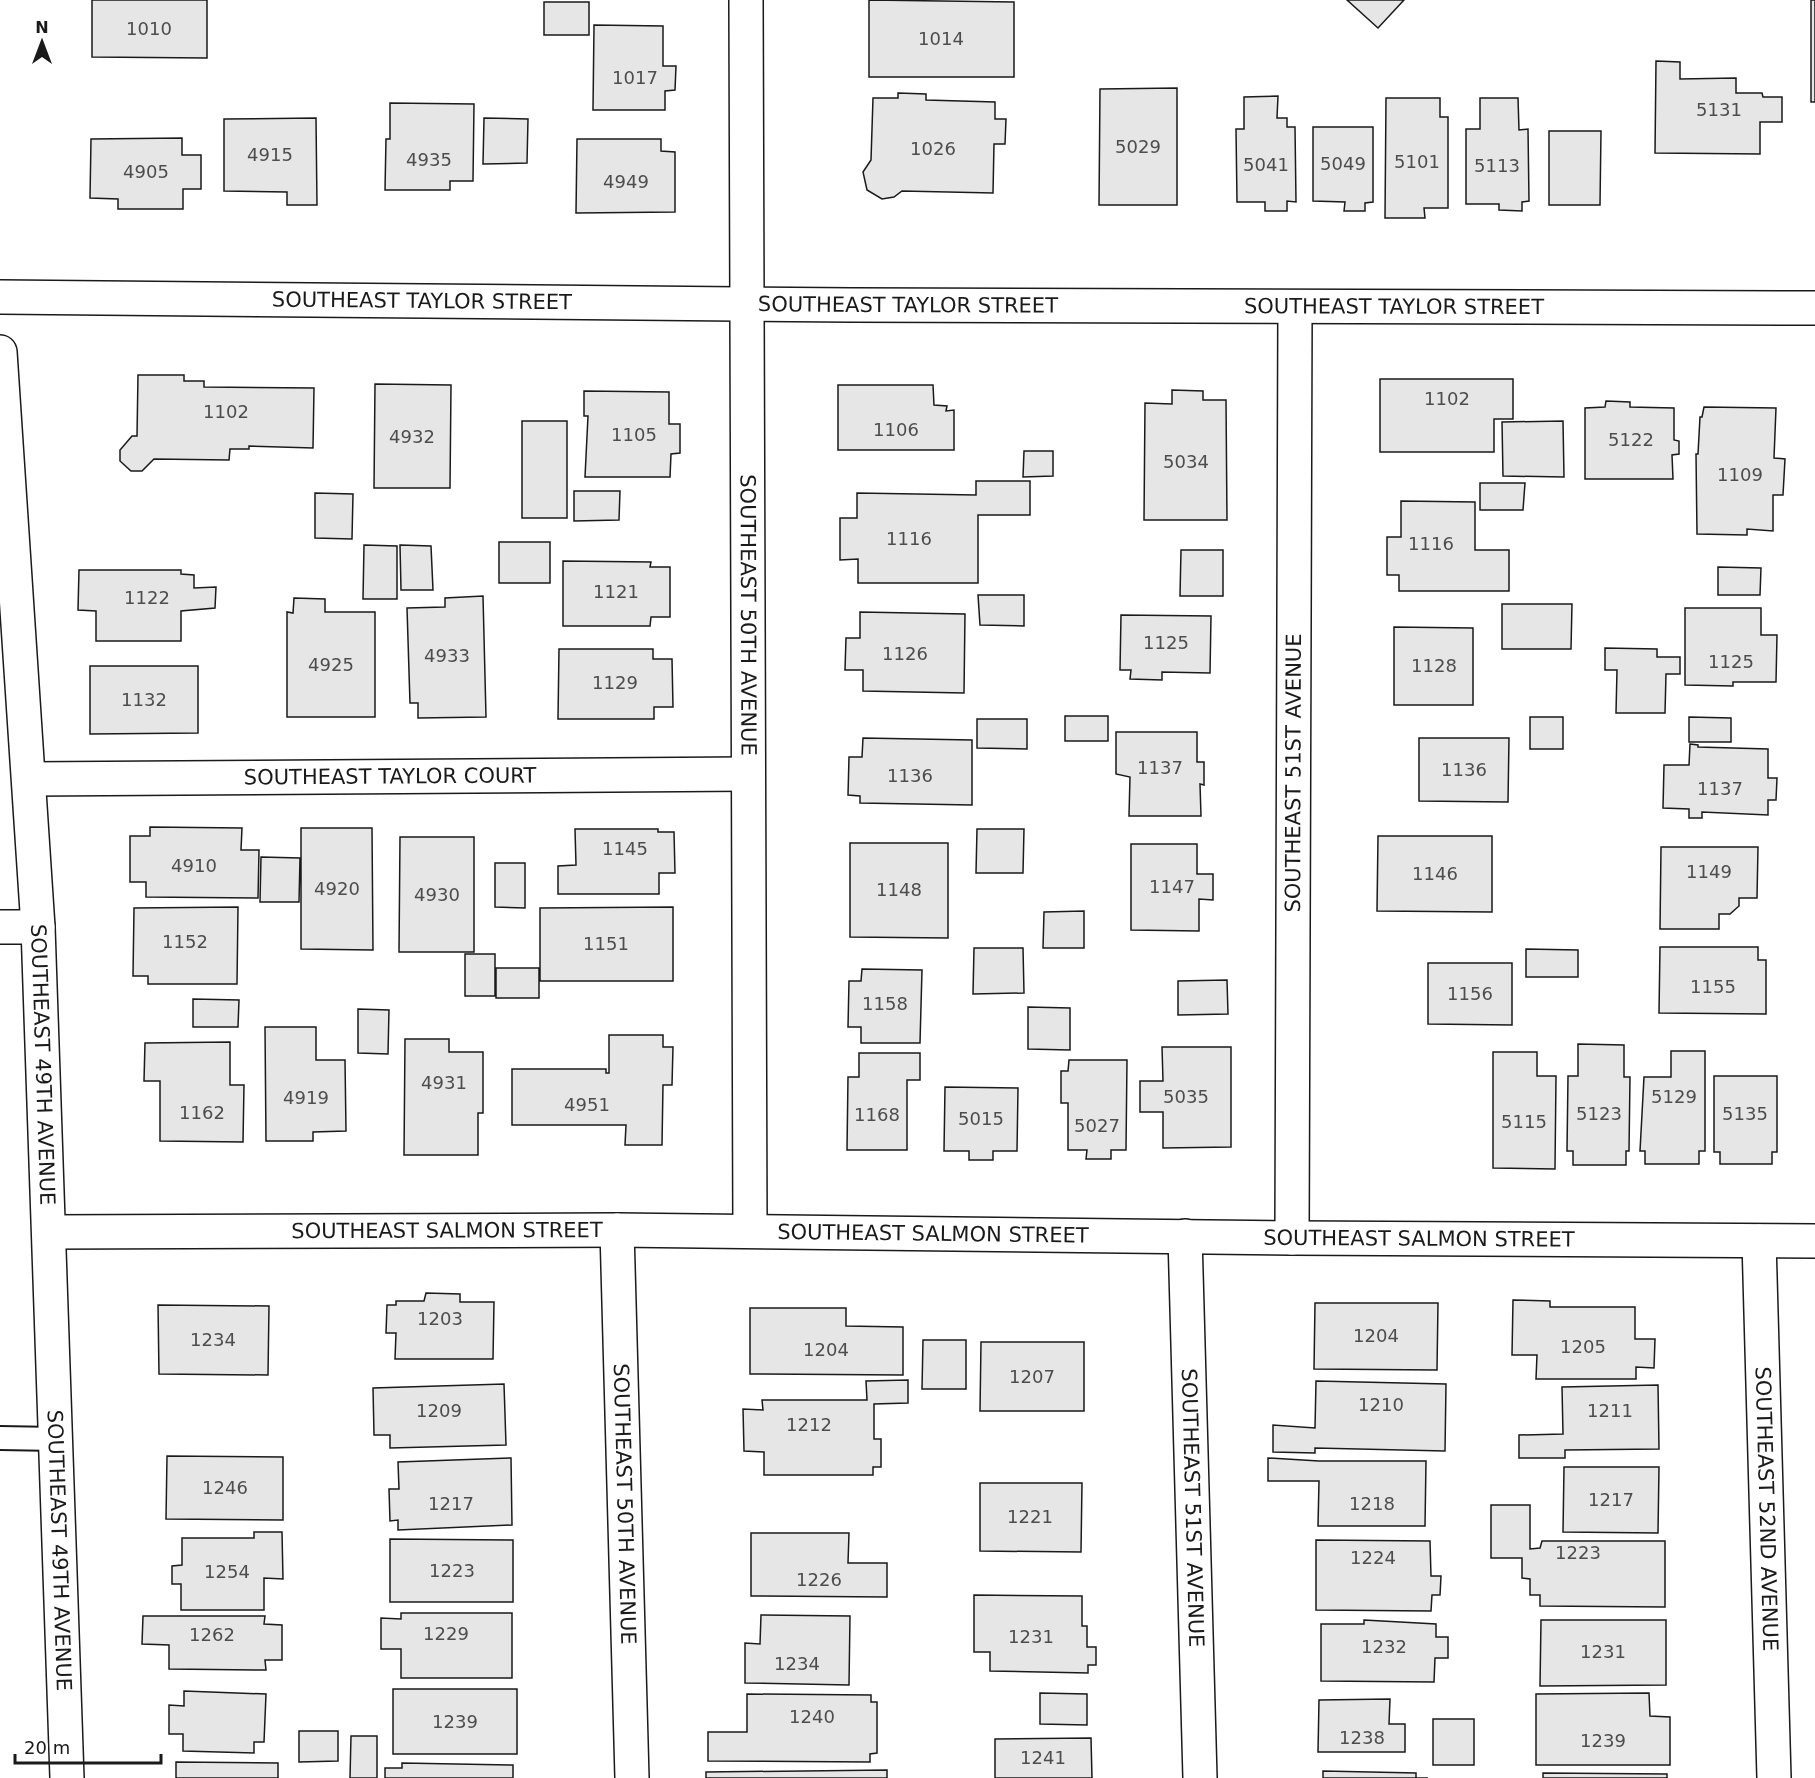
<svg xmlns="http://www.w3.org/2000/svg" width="1815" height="1778" viewBox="0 0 1815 1778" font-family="'DejaVu Sans',sans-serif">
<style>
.building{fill:#e6e6e6;stroke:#1a1a1a;stroke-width:1.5}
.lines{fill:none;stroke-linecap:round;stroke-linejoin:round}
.service-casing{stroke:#1a1a1a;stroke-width:26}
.minor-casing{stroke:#1a1a1a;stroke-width:36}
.service{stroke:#fff;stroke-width:22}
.minor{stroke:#fff;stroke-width:33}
.labels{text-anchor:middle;stroke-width:4.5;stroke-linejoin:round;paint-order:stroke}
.number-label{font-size:18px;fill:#4d4d4d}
.street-label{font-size:21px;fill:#1a1a1a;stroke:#fff}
</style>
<rect width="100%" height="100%" fill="#fff"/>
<path class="building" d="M 92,0 L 207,0 L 207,58 L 92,57 Z
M 869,0 L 1014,2 L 1014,77 L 869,77 Z
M 1347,0 L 1404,0 L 1378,28 Z
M 1811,0 L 1815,0 L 1815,102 L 1811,102 Z
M 544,2 L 589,2 L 589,35 L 544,35 Z
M 594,25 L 663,26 L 663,66 L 676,66 L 675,90 L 665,91 L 665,110 L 593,110 Z
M 1656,61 L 1680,62 L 1680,79 L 1736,78 L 1736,93 L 1762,93 L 1763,97 L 1782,97 L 1782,122 L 1760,122 L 1760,154 L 1655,153 Z
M 1177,88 L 1177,205 L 1099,205 L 1100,89 Z
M 898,93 L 926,94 L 926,100 L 995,102 L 995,119 L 1006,119 L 1005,144 L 994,144 L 993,193 L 902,191 L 894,197 L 882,199 L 867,190 L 863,172 L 871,160 L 873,98 L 898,98 Z
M 1278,96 L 1277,118 L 1287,118 L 1287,127 L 1295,127 L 1296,202 L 1287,201 L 1287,211 L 1265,211 L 1265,202 L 1237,202 L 1236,129 L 1244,129 L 1244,97 Z
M 1386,98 L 1440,98 L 1440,117 L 1448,117 L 1448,208 L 1424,208 L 1425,218 L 1385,218 Z
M 1480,98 L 1518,98 L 1519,130 L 1528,129 L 1529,201 L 1522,202 L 1522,211 L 1499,210 L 1499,204 L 1466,204 L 1466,129 L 1480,129 Z
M 390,103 L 474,104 L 473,181 L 450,181 L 450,190 L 385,190 L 386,139 L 390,139 Z
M 316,118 L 317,205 L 287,205 L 287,192 L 224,191 L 224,119 Z
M 484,118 L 528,119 L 527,163 L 483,164 Z
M 1313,127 L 1373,127 L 1373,202 L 1365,203 L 1365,211 L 1344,211 L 1345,202 L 1313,201 Z
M 1549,131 L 1601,131 L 1600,205 L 1549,205 Z
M 182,138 L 182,155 L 201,155 L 201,189 L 183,189 L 183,209 L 118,209 L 118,199 L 90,198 L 91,139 Z
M 577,139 L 661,139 L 661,151 L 675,152 L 675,212 L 576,213 Z
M 138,375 L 184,375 L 184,381 L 204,381 L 204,387 L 314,388 L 313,448 L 249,446 L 249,449 L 230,449 L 229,460 L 154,459 L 142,471 L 131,471 L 120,461 L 120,450 L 132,436 L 137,436 Z
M 1380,379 L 1513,379 L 1513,419 L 1494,419 L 1494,452 L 1380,452 Z
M 375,384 L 451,385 L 450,488 L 374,488 Z
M 838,385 L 933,385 L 934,405 L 947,406 L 946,411 L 954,410 L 954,450 L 838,450 Z
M 1172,390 L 1203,391 L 1203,400 L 1226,400 L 1227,520 L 1144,520 L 1145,403 L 1172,404 Z
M 584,391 L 669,392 L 669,424 L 680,424 L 680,453 L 671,454 L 670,477 L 585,477 L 588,416 L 584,416 Z
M 1606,401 L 1630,402 L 1630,407 L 1674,408 L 1674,440 L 1679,441 L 1679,454 L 1672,455 L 1673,479 L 1585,479 L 1585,408 L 1605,407 Z
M 1704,407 L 1776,408 L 1774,458 L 1785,459 L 1783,495 L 1773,495 L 1773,531 L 1747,529 L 1747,535 L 1697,534 L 1696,454 L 1698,454 L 1700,417 L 1702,417 Z
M 522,421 L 567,421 L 567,518 L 522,518 Z
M 1563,421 L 1564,477 L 1503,476 L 1502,422 Z
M 1024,451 L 1053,451 L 1053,476 L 1023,477 Z
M 976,481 L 1030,481 L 1030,515 L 978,515 L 978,583 L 858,583 L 858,559 L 840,560 L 840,518 L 857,518 L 857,493 L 976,495 Z
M 1480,483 L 1525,483 L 1523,510 L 1480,510 Z
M 574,491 L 620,491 L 619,520 L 574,521 Z
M 315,493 L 353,494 L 352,539 L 315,538 Z
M 1401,501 L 1475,502 L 1475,550 L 1509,550 L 1509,591 L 1399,591 L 1399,575 L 1387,575 L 1387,537 L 1401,537 Z
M 499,542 L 550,542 L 550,583 L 499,583 Z
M 364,545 L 397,546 L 397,599 L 363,599 Z
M 400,545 L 431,546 L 433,590 L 401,590 Z
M 1181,550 L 1223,550 L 1223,596 L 1180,596 Z
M 563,561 L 651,562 L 650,567 L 670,567 L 670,617 L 651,617 L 650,626 L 563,626 Z
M 1718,567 L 1761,568 L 1760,595 L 1718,595 Z
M 79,570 L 181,570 L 181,574 L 194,575 L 194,588 L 216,587 L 215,608 L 181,611 L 181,641 L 96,641 L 96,611 L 78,610 Z
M 978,595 L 1024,595 L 1024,626 L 980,625 Z
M 483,596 L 486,717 L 418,718 L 418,703 L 410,703 L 407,608 L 445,607 L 445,598 Z
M 294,598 L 325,599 L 325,612 L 375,612 L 375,717 L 287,717 L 287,612 L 293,613 Z
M 1502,604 L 1572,604 L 1571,649 L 1502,649 Z
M 1685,608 L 1761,608 L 1761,635 L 1777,635 L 1776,682 L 1733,682 L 1733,686 L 1685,685 Z
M 860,612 L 965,614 L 964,693 L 863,691 L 863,670 L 845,670 L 846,638 L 860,638 Z
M 1121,615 L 1211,616 L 1210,673 L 1162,672 L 1162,680 L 1130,679 L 1131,670 L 1120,670 Z
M 1394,627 L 1473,628 L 1473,705 L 1394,705 Z
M 1605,648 L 1657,649 L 1657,657 L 1680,657 L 1680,674 L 1666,674 L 1665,713 L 1616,713 L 1617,670 L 1605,670 Z
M 559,649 L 653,649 L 653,659 L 672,659 L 673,707 L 654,707 L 654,719 L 558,719 Z
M 90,666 L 198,666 L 198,733 L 90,734 Z
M 1065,716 L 1108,716 L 1108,741 L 1065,741 Z
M 1530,717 L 1563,717 L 1563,749 L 1530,749 Z
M 1689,717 L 1731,718 L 1731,742 L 1689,742 Z
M 977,719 L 1027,719 L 1027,749 L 977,748 Z
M 1116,732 L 1197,732 L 1197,762 L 1204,762 L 1204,785 L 1200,784 L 1201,816 L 1129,816 L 1130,777 L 1116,774 Z
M 863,738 L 972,740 L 972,805 L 860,803 L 860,796 L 848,795 L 849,757 L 862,757 Z
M 1419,738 L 1509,738 L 1508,802 L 1419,801 Z
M 1690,744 L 1698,745 L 1698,747 L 1768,749 L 1768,778 L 1777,778 L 1776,800 L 1768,800 L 1768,815 L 1702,812 L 1702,818 L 1689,818 L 1689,809 L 1663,808 L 1664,765 L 1689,765 Z
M 150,827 L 242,828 L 241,850 L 259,850 L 258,898 L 146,897 L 146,882 L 130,882 L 130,836 L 150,836 Z
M 301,828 L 372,828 L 373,950 L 301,949 Z
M 575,829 L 658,829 L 658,832 L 674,832 L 675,873 L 659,873 L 659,894 L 558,894 L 558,866 L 576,865 Z
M 977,829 L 1024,829 L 1023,873 L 976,873 Z
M 1378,836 L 1492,836 L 1492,912 L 1377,911 Z
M 400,837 L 474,837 L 474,952 L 399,952 Z
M 850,843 L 948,843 L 948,938 L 850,937 Z
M 1131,844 L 1197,844 L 1197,874 L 1213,874 L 1213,900 L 1199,899 L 1199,931 L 1131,930 Z
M 1661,847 L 1758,847 L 1757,898 L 1739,898 L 1739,906 L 1730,914 L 1719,914 L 1719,929 L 1660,929 Z
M 261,857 L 300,858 L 299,902 L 260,902 Z
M 495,863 L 525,863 L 525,908 L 495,907 Z
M 238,907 L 237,984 L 148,984 L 148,976 L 133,976 L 134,908 Z
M 673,907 L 673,981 L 540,981 L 540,908 Z
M 1084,911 L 1084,948 L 1043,948 L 1044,912 Z
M 1660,947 L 1758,947 L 1758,960 L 1766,960 L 1766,1014 L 1659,1013 Z
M 974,948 L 1023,948 L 1024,993 L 973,994 Z
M 1526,949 L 1578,950 L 1578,977 L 1526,977 Z
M 465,954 L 495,954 L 495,996 L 465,996 Z
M 1428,963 L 1512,963 L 1512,1025 L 1428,1024 Z
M 496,968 L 539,968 L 539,998 L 496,998 Z
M 862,969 L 922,970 L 920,1043 L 861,1043 L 861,1027 L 848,1027 L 849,981 L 861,981 Z
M 1227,980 L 1228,1014 L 1178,1015 L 1178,981 Z
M 193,999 L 239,1000 L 238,1027 L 193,1027 Z
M 1028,1007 L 1070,1008 L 1070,1050 L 1028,1049 Z
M 358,1009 L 389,1010 L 388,1054 L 358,1053 Z
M 265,1027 L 316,1027 L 316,1060 L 345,1060 L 346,1131 L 313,1132 L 313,1141 L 266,1141 Z
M 609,1035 L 663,1035 L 663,1047 L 673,1047 L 672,1085 L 663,1085 L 662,1145 L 625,1145 L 626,1125 L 512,1125 L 512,1069 L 606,1069 L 606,1073 L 609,1073 Z
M 405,1039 L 449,1039 L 449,1052 L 483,1052 L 483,1113 L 478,1113 L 478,1155 L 404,1155 Z
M 230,1042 L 230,1085 L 244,1085 L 243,1142 L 160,1141 L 160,1081 L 144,1081 L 145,1043 Z
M 1578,1044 L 1624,1045 L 1624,1077 L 1630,1077 L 1629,1151 L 1626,1151 L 1626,1165 L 1573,1165 L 1573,1151 L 1567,1151 L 1568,1076 L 1578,1076 Z
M 1162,1047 L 1231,1047 L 1231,1147 L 1163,1148 L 1163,1112 L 1140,1112 L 1140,1081 L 1163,1081 Z
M 1671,1051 L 1705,1051 L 1705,1151 L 1699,1151 L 1699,1164 L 1645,1164 L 1645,1151 L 1640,1151 L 1644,1077 L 1671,1077 Z
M 1493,1052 L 1537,1052 L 1537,1076 L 1556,1076 L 1555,1169 L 1493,1168 Z
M 859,1053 L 920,1053 L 920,1080 L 907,1080 L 907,1150 L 847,1150 L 848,1077 L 859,1077 Z
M 1069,1060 L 1127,1060 L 1126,1150 L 1111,1150 L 1111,1159 L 1086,1159 L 1087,1150 L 1068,1150 L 1068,1103 L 1061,1103 L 1061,1071 L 1068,1071 Z
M 1714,1076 L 1777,1076 L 1777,1152 L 1772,1152 L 1772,1164 L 1720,1164 L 1720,1152 L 1714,1152 Z
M 945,1087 L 1018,1088 L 1017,1151 L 993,1151 L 993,1160 L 969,1160 L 969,1151 L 944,1151 Z
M 426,1293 L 460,1294 L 460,1302 L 494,1302 L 493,1359 L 395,1359 L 396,1333 L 386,1333 L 387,1305 L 396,1305 L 396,1301 L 424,1301 Z
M 1513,1300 L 1550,1301 L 1550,1307 L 1635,1307 L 1635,1339 L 1655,1339 L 1654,1368 L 1636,1367 L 1636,1379 L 1536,1379 L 1537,1355 L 1512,1355 Z
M 1315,1303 L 1438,1303 L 1437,1370 L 1314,1369 Z
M 158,1305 L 269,1306 L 268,1375 L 159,1374 Z
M 750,1308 L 846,1308 L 846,1326 L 903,1327 L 903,1375 L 750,1374 Z
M 923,1340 L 966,1340 L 966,1389 L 922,1389 Z
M 981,1342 L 1084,1342 L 1084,1411 L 980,1411 Z
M 908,1380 L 908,1403 L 874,1404 L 874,1439 L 881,1439 L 881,1467 L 873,1467 L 873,1475 L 764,1475 L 764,1452 L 744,1451 L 743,1409 L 763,1410 L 762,1400 L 867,1400 L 866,1381 Z
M 1316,1381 L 1446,1384 L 1445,1451 L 1315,1448 L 1315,1453 L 1273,1452 L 1273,1425 L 1315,1428 Z
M 504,1384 L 506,1445 L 390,1448 L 390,1435 L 374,1435 L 373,1388 Z
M 1658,1385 L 1659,1449 L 1565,1450 L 1565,1458 L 1519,1458 L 1519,1435 L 1563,1434 L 1562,1387 Z
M 167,1456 L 283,1457 L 283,1520 L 166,1519 Z
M 511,1458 L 512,1525 L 398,1530 L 398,1520 L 390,1521 L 389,1489 L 399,1489 L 398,1462 Z
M 1268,1458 L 1319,1461 L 1426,1461 L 1425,1526 L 1318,1526 L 1319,1481 L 1268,1481 Z
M 1564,1467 L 1659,1467 L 1658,1533 L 1563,1532 Z
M 980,1483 L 1082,1483 L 1081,1552 L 980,1551 Z
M 1491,1505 L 1530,1505 L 1530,1549 L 1540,1548 L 1542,1541 L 1665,1541 L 1665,1607 L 1540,1606 L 1540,1595 L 1530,1595 L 1530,1579 L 1522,1578 L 1522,1558 L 1491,1558 Z
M 254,1532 L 282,1532 L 283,1579 L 264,1578 L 264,1610 L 181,1610 L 181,1584 L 172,1584 L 172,1566 L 182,1565 L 182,1538 L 254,1538 Z
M 751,1533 L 849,1533 L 848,1563 L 887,1563 L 887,1597 L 751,1596 Z
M 390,1539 L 513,1540 L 513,1602 L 390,1602 Z
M 1316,1540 L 1430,1541 L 1431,1576 L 1441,1576 L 1440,1595 L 1432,1595 L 1431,1611 L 1316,1610 Z
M 974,1595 L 1082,1596 L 1082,1626 L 1087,1626 L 1087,1647 L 1096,1647 L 1096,1665 L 1088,1665 L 1088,1673 L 990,1671 L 990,1652 L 974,1652 Z
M 401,1613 L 512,1613 L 512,1678 L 401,1678 L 401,1649 L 381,1649 L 381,1618 L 401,1619 Z
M 761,1615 L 850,1616 L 849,1685 L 745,1683 L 745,1643 L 760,1644 Z
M 143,1616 L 265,1616 L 264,1624 L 282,1625 L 282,1660 L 265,1660 L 266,1670 L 169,1669 L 169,1645 L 142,1644 Z
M 1364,1620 L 1436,1624 L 1436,1637 L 1448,1637 L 1448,1658 L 1435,1658 L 1434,1682 L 1321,1681 L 1321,1624 L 1364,1624 Z
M 1541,1620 L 1666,1620 L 1666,1685 L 1540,1686 Z
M 393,1689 L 517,1689 L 517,1754 L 393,1754 Z
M 184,1691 L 266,1694 L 264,1742 L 254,1742 L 254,1753 L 183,1751 L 183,1734 L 169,1734 L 169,1705 L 184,1706 Z
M 1040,1693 L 1087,1694 L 1087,1725 L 1040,1724 Z
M 1649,1693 L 1650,1716 L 1670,1717 L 1670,1765 L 1536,1765 L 1536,1694 Z
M 747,1694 L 871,1695 L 871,1702 L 877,1702 L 877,1753 L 870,1754 L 870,1762 L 708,1761 L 708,1732 L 747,1732 Z
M 1390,1699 L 1389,1724 L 1405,1724 L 1405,1752 L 1318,1752 L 1319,1700 Z
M 1433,1719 L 1474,1719 L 1474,1765 L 1433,1765 Z
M 299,1731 L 338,1731 L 338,1761 L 299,1762 Z
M 351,1736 L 377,1736 L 377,1778 L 350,1778 Z
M 1091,1738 L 1092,1778 L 995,1778 L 995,1739 Z
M 176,1762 L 278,1763 L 278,1778 L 176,1778 Z
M 402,1763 L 513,1765 L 513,1778 L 385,1778 L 385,1768 L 402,1768 Z
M 887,1770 L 887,1778 L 706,1778 L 706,1772 Z
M 1323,1771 L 1416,1773 L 1416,1778 L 1428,1778 L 1323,1778 Z
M 1543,1773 L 1667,1774 L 1667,1778 L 1543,1778 Z"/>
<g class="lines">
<defs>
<path id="service" d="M 0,1438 L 56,1439"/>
<g id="minor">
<path id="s1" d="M 746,0 L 750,1231"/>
<path id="s2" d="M 0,297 L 852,305 L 1815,308"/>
<path id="s3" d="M 0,352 L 38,927 L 67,1778"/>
<path id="s4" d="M 30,779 L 748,774"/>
<path d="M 0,927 L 38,927"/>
<path id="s5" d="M 617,1230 L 632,1778"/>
<path id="s6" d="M 49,1232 L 617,1230 L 1292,1238 L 1815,1241"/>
<path id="s7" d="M 1185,1236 L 1200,1778"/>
<path id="s8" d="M 1292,1238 L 1295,307"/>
<path id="s9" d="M 1759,1241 L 1774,1778"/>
</g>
</defs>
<use href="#service" class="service-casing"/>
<use href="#minor" class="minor-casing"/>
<use href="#service" class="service"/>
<use href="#minor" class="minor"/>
</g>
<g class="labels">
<g class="number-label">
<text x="149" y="35">1010</text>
<text x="941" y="45">1014</text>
<text x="635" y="84">1017</text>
<text x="1719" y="116">5131</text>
<text x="1138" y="153">5029</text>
<text x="933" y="155">1026</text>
<text x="270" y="161">4915</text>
<text x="429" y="166">4935</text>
<text x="1417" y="168">5101</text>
<text x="1343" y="170">5049</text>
<text x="1266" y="171">5041</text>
<text x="1497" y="172">5113</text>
<text x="146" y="178">4905</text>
<text x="626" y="188">4949</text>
<text x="1447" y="405">1102</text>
<text x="226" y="418">1102</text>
<text x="896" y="436">1106</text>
<text x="634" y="441">1105</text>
<text x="412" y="443">4932</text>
<text x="1631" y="446">5122</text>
<text x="1186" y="468">5034</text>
<text x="1740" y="481">1109</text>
<text x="909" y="545">1116</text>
<text x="1431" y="550">1116</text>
<text x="616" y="598">1121</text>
<text x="147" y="604">1122</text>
<text x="1166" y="649">1125</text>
<text x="905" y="660">1126</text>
<text x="447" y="662">4933</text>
<text x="1731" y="668">1125</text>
<text x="331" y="671">4925</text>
<text x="1434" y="672">1128</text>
<text x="615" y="689">1129</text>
<text x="144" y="706">1132</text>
<text x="1160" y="774">1137</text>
<text x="1464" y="776">1136</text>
<text x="910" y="782">1136</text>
<text x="1720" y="795">1137</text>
<text x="625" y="855">1145</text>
<text x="194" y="872">4910</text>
<text x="1709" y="878">1149</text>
<text x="1435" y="880">1146</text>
<text x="1172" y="893">1147</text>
<text x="337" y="895">4920</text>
<text x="899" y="896">1148</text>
<text x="437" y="901">4930</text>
<text x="185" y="948">1152</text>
<text x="606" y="950">1151</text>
<text x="1713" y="993">1155</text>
<text x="1470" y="1000">1156</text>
<text x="885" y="1010">1158</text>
<text x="444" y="1089">4931</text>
<text x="1186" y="1103">5035</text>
<text x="1674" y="1103">5129</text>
<text x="306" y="1104">4919</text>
<text x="587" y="1111">4951</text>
<text x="202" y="1119">1162</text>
<text x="1599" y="1120">5123</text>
<text x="1745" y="1120">5135</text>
<text x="877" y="1121">1168</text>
<text x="981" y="1125">5015</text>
<text x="1524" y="1128">5115</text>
<text x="1097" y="1132">5027</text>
<text x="440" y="1325">1203</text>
<text x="1376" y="1342">1204</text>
<text x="213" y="1346">1234</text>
<text x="1583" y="1353">1205</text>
<text x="826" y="1356">1204</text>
<text x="1032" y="1383">1207</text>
<text x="1381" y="1411">1210</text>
<text x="439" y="1417">1209</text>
<text x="1610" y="1417">1211</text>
<text x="809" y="1431">1212</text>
<text x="225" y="1494">1246</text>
<text x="1611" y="1506">1217</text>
<text x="451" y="1510">1217</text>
<text x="1372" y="1510">1218</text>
<text x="1030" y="1523">1221</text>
<text x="1578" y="1559">1223</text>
<text x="1373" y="1564">1224</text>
<text x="452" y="1577">1223</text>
<text x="227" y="1578">1254</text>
<text x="819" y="1586">1226</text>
<text x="446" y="1640">1229</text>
<text x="212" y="1641">1262</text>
<text x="1031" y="1643">1231</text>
<text x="1384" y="1653">1232</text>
<text x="1603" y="1658">1231</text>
<text x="797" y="1670">1234</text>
<text x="812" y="1723">1240</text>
<text x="455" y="1728">1239</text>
<text x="1362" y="1744">1238</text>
<text x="1603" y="1747">1239</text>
<text x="1043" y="1764">1241</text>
</g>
<g class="street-label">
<text dy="7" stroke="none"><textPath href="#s2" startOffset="422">SOUTHEAST TAYLOR STREET</textPath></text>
<text dy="7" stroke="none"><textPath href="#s2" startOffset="908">SOUTHEAST TAYLOR STREET</textPath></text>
<text dy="7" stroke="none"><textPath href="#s2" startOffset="1394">SOUTHEAST TAYLOR STREET</textPath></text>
<text dy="7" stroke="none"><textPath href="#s1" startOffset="615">SOUTHEAST 50TH AVENUE</textPath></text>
<text dy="7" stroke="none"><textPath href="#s8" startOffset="465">SOUTHEAST 51ST AVENUE</textPath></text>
<text dy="7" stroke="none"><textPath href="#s4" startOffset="360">SOUTHEAST TAYLOR COURT</textPath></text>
<text dy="7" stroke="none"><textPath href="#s3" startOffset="714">SOUTHEAST 49TH AVENUE</textPath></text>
<text dy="7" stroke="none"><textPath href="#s6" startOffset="398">SOUTHEAST SALMON STREET</textPath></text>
<text dy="7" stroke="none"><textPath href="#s6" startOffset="884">SOUTHEAST SALMON STREET</textPath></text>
<text dy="7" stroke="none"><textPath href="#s6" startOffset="1370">SOUTHEAST SALMON STREET</textPath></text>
<text dy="7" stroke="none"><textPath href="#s5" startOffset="274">SOUTHEAST 50TH AVENUE</textPath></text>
<text dy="7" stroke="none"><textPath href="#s7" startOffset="272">SOUTHEAST 51ST AVENUE</textPath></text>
<text dy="7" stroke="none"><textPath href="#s9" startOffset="268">SOUTHEAST 52ND AVENUE</textPath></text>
<text dy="7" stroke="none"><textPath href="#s3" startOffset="1200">SOUTHEAST 49TH AVENUE</textPath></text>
</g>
</g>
<g transform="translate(42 42)" stroke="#ffffff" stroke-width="4.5" paint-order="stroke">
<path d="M0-4.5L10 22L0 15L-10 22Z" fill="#1a1a1a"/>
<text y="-9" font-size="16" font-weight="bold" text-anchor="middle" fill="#1a1a1a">N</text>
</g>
<path d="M15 1754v9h146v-9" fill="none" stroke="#1a1a1a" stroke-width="3"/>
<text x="24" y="1754" font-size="18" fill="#1a1a1a" stroke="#ffffff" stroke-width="4.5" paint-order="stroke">20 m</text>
</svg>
